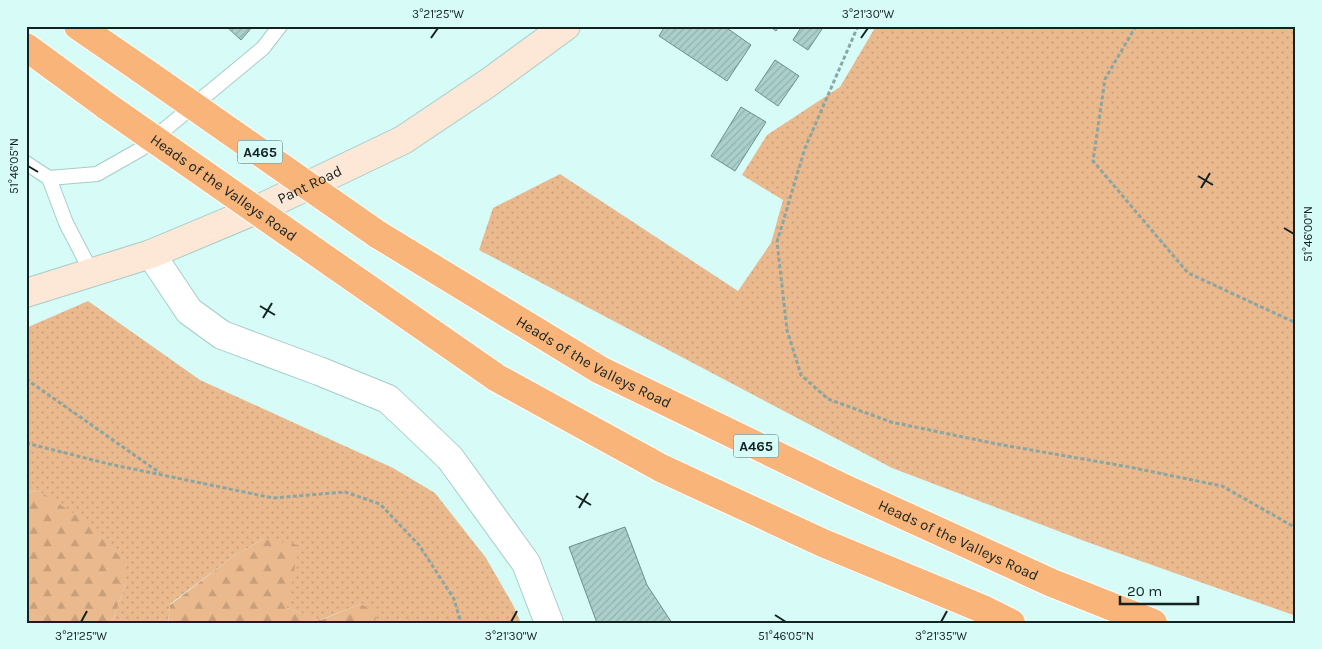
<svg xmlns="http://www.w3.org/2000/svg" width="1322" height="649" viewBox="0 0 1322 649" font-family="Karla,sans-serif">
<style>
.grass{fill:url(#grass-dots)}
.forest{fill:url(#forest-firs)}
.building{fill:url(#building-hatch);stroke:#6c8e8b}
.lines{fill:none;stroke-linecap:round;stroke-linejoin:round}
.lane-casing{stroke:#a7ccc7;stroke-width:16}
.street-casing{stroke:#a7ccc7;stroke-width:30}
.secondary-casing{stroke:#a7ccc7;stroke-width:30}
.highway-casing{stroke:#fff;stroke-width:30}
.path{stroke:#8aa6a3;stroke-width:3;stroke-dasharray:4 2.5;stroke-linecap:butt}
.lane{stroke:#fff;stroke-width:14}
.street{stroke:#fff;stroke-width:28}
.secondary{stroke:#fde8d7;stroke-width:28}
.highway{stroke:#f8b479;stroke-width:28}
.highway-bridge-casing{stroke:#fff;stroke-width:30;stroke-linecap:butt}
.highway-bridge{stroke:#f8b479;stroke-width:28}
.ticks{fill:none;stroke:#142221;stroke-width:2}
.labels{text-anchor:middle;stroke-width:4;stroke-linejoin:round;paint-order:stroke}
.shield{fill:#d7fcf8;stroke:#4e6362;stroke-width:1}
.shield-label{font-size:14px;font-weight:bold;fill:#142221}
.street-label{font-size:15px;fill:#142221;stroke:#d7fcf8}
.neatline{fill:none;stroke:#142221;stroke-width:2}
.ticks-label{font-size:12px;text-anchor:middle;fill:#142221}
</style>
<defs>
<pattern id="grass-dots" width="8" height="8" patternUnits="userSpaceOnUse" patternTransform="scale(1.25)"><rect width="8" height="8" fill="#ebb98e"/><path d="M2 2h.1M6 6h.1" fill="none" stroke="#c99f7a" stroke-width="1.8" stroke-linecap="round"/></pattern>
<pattern id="forest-firs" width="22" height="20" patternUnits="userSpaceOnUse" patternTransform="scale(1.25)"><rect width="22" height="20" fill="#ebb98e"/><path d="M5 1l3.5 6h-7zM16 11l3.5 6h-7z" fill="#c99f7a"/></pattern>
<pattern id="building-hatch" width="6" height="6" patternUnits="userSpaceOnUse" patternTransform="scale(1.25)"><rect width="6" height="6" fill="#abd0cb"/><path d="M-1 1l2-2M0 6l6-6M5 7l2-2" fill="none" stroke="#92b2ae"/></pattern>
</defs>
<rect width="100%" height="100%" fill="#d7fcf8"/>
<path class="grass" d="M 876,26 L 1296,26 L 1296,616 L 1087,542 L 892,468 L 479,250 L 493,208 L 560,174 L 738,291 L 771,243 L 783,200 L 742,175 L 767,135 L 840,87 Z
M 88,301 L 200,380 L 393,468 L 435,493 L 486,558 L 513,605 L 521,623 L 375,623 L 376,612 L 361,604 L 320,620 L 287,608 L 263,539 L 231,558 L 170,604 L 168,623 L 112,623 L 125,585 L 39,491 L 26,492 L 26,328 Z"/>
<path class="forest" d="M 39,491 L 87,522 L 123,560 L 125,585 L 112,623 L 26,623 L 26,492 Z
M 263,539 L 299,545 L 287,608 L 321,620 L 361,604 L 377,612 L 375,623 L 168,623 L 170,605 L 231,558 Z"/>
<path class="building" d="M 227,26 L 253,26 L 241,40 L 227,27 Z
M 665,26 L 724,26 L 751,45 L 727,81 L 659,36 Z
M 769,26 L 779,26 L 776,31 Z
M 802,26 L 824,26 L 808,50 L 793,40 Z
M 775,60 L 799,76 L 778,106 L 755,90 Z
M 741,107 L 766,122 L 735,171 L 711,156 Z
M 625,527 L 647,585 L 672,623 L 597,623 L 569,547 Z"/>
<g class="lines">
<defs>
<path id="lane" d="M 26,163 L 49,178 L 66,223 L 92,273
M 49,178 L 97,174 L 141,149 L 263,48 L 280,26"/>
<path id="street" d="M 151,254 L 189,311 L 222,335 L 319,371 L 388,399 L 450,458 L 526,563 L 549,623"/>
<g id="secondary">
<path id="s1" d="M 26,293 L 151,254 L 263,207 L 403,140 L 488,83 L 566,26"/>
</g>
<g id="highway">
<path d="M 78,26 L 142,70"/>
<path d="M 26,47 L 108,107"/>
<path id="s2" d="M 377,234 L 600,370 L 844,488 L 1052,583 L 1153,623"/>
<path d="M 333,264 L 497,378 L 661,468 L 823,543 L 985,610 L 1011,623"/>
</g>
</defs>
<use href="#lane" class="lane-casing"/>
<use href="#street" class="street-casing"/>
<use href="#secondary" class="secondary-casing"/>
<use href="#highway" class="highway-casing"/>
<path class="path" d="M 858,26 L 805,148 L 777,242 L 787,330 L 801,375 L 828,399 L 891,422 L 997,444 L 1129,467 L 1222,486 L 1296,528
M 1136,26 L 1105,79 L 1093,161 L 1188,273 L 1296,323
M 26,379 L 160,473
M 26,443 L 109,464 L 273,498 L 345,492 L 380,504 L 419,545 L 454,599 L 461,623"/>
<use href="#lane" class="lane"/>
<use href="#street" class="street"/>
<use href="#secondary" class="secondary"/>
<use href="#highway" class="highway"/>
<defs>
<g id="highway-bridge">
<path d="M 142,70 L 377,234"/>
<path id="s3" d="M 108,107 L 333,264"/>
</g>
</defs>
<use href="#highway-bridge" class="highway-bridge-casing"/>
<use href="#highway-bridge" class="highway-bridge"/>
</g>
<path class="ticks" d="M 431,38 L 438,28M 861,38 L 868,28M 28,166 L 38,172M 1198,176 L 1213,185M 1201,188 L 1210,173M 1284,228 L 1294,234M 260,306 L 275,315M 263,318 L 272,303M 576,496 L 591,505M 579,508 L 588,493M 775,615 L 786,622M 81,622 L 87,611M 511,622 L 517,611M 941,622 L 947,611"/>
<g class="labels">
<g class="shield">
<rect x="237.5" y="140.5" width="45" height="23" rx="4"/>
<rect x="733.5" y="434.5" width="45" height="23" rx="4"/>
</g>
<g class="shield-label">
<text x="260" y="157">A465</text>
<text x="756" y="451">A465</text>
</g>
<g class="street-label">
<text dy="5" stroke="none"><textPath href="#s1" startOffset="304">Pant Road</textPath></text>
<text dy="5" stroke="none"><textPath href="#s3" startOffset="141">Heads of the Valleys Road</textPath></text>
<text dy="5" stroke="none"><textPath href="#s2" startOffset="252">Heads of the Valleys Road</textPath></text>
<text dy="5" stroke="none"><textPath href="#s2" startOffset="658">Heads of the Valleys Road</textPath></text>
</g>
</g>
<rect width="1322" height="649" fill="none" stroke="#d7fcf8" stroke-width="55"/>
<path d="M1120 596v8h78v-8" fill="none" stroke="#142221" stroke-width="2.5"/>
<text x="1127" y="596" font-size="15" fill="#142221" stroke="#d7fcf8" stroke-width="4" paint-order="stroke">20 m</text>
<rect x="28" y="28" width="1266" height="594" class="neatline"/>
<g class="ticks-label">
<text x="438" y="18">3°21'25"W</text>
<text x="868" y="18">3°21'30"W</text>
<text transform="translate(14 166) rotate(-90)" y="4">51°46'05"N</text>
<text transform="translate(1308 234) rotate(-90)" y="4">51°46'00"N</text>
<text x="81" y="640">3°21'25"W</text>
<text x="511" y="640">3°21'30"W</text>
<text x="786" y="640">51°46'05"N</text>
<text x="941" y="640">3°21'35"W</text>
</g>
</svg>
